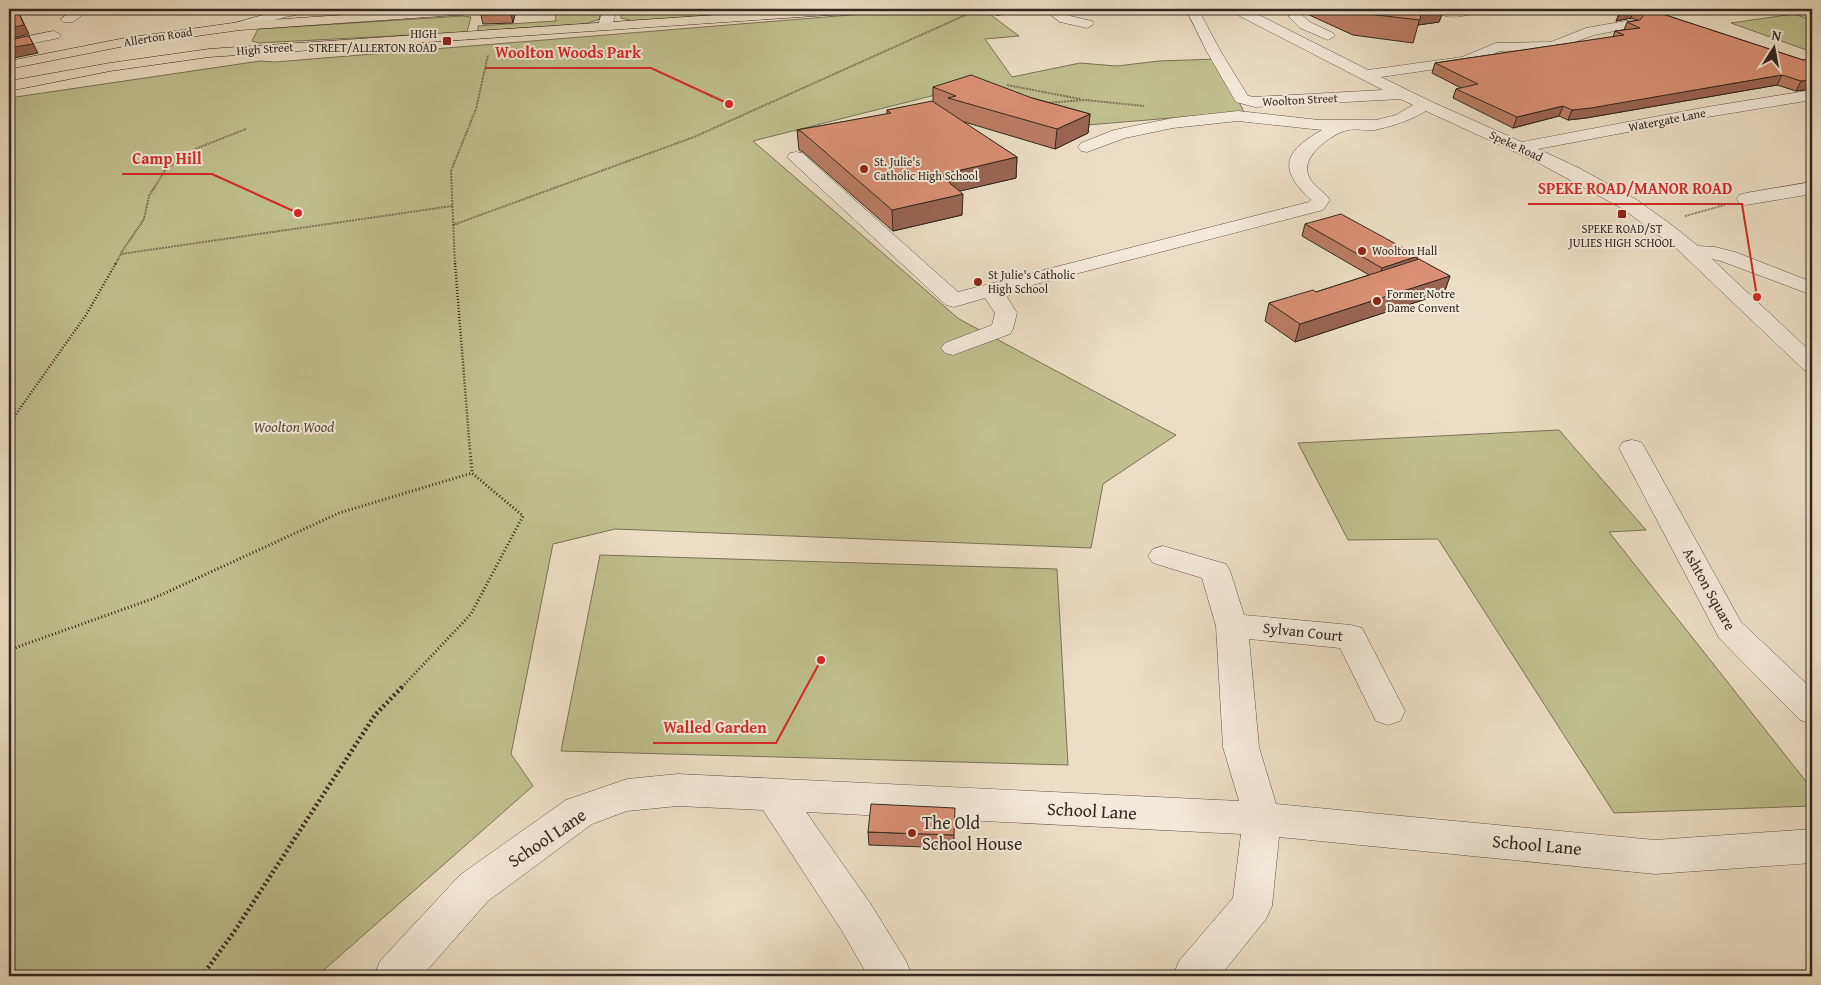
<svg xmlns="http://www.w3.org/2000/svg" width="1821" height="985" viewBox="0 0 1821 985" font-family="'Gentium Book Plus',serif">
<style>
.green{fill:#bfbf8f;stroke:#797357}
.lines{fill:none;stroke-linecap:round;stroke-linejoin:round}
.minor-casing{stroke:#615548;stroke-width:1}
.major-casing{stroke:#33271f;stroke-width:1}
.path-far3{stroke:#33271f;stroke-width:2;stroke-dasharray:0.5 1;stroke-linecap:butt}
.path-far2{stroke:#33271f;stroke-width:2.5;stroke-dasharray:1 2;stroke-linecap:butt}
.path-far1{stroke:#33271f;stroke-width:3;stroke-dasharray:1 2.5;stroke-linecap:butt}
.path{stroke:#33271f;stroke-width:4.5;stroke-dasharray:2 3;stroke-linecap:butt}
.minor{fill:#f3ead9;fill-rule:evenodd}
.major{fill:#ecdec4;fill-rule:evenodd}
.wall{fill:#bb7c65;stroke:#33271f}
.shaded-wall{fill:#996553;stroke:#33271f}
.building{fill:#da9076;stroke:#33271f}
.poi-dot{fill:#8f2418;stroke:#f3ead9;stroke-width:2}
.labels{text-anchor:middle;stroke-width:4;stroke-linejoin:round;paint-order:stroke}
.far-poi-label{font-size:12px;fill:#33271f;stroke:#f3ead9;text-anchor:start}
.far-street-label{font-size:12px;fill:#33271f;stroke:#f3ead9}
.park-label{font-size:15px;font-style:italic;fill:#564d3b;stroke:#f3ead9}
.street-label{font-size:15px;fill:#33271f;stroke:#f3ead9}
.near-street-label{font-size:18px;fill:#33271f;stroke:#f3ead9}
.near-poi-label{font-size:18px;fill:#33271f;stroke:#f3ead9;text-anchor:start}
.leader{fill:none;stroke:#d62828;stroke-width:2}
.callout-dot{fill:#d62828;stroke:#f3ead9;stroke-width:2}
.callout-label{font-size:16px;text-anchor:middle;font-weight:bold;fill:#d62828;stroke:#f3ead9;stroke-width:4;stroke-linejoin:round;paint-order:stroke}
</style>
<rect width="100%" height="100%" fill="#ecdec4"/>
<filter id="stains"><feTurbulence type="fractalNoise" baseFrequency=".004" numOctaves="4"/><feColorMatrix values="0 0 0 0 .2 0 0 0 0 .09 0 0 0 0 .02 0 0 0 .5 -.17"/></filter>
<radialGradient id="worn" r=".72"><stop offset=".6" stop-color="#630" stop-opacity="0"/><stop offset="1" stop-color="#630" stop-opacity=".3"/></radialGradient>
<path class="green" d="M 597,9 L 599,10 L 600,19 L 585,24 L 478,31 L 478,26 L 556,21 L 555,10 Z
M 620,9 L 810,9 L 634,21 L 621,18 Z
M 924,9 L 983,9 L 1019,36 L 985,39 L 1012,77 L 1080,63 L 1117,66 L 1159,61 L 1218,59 L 1244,112 L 1087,125 L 971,86 L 753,141 L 959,319 L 1176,435 L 1103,484 L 1091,548 L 615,529 L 553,544 L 511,754 L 533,786 L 317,976 L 9,976 L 9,98 L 260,61 L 275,62 Z
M 1794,14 L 1812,20 L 1812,52 L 1731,23 Z
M 463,16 L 471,17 L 467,32 L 259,43 L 252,41 L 258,29 Z
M 1559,430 L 1646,530 L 1609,532 L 1812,789 L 1812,806 L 1614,813 L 1438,539 L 1348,540 L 1298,443 Z
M 600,555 L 1057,569 L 1068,765 L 561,751 Z"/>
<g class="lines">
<defs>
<path id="minor" d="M 74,9 L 90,9 L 73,22 L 63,22 L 61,19 Z
M 284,9 L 314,9 L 312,12 L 285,17 L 240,30 L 233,26 L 235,23 Z
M 603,9 L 617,9 L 612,26 L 605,30 L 598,26 Z
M 1043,9 L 1059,9 L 1070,16 L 1092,21 L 1094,24 L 1087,28 L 1060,22 Z
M 1186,9 L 1198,9 L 1221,52 L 1248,96 L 1255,97 L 1383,90 L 1232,12 L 1231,9 L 1247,9 L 1368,70 L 1462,57 L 1496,43 L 1551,42 L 1586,28 L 1631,20 L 1636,21 L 1638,24 L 1636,27 L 1594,35 L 1553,50 L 1499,51 L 1487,58 L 1464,65 L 1381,77 L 1432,102 L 1522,142 L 1707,107 L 1812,90 L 1812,100 L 1707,117 L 1538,149 L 1579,168 L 1637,200 L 1673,226 L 1698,246 L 1715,247 L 1735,252 L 1812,282 L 1812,295 L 1721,261 L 1712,259 L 1812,353 L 1812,372 L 1804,370 L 1677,249 L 1623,209 L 1537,162 L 1426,111 C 1411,120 1396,125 1379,129 C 1369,132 1358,128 1348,130 C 1333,133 1301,156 1308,174 C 1311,185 1324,191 1330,200 L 1323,210 L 1017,289 L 1007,297 L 1017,313 L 1013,329 L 1010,334 L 953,355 L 945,353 L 941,348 L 945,343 L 992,325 L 995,313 L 985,298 L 954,307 L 946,305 L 787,157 L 790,153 L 796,152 L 802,153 L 958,292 L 1309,202 L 1311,200 C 1278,169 1283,152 1322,130 L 1238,121 L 1173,128 L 1125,138 L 1087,152 L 1081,151 L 1078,147 L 1081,143 L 1114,130 L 1173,118 L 1238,111 L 1319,120 L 1376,120 L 1396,115 L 1413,105 L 1400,99 L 1255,107 L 1236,102 L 1207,52 Z
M 1291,9 L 1309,9 L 1303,16 L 1310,22 L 1333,33 L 1335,36 L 1328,40 L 1300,28 L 1289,17 Z
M 1450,9 L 1477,9 L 1478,10 C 1472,16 1454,18 1445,16 L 1443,13 Z
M 54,31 L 61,35 L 59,38 L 9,48 L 9,40 Z
M 1812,182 L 1812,194 L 1746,205 L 1739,203 L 1737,199 L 1739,195 L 1746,193 Z
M 1632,440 L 1641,442 L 1645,448 L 1741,622 L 1812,689 L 1812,724 L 1800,720 L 1719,638 L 1619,448 L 1623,442 Z
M 1163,546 L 1226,564 L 1230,571 L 1244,615 L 1351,625 L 1362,628 L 1405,711 L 1400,721 L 1388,725 L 1376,721 L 1340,648 L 1249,639 L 1259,747 L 1276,804 L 1655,840 L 1812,829 L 1812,863 L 1655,874 L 1279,837 L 1272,906 L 1266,919 L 1220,976 L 1173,976 L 1179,961 L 1233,898 L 1241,834 L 806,812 L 870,903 L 906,961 L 912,976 L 868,976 L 842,931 L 763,810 L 678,806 L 627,811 L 592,824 L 488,901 L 422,976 L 374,976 L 380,961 L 460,875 L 566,800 L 627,779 L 678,774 L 1239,801 L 1223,747 L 1216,626 L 1202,578 L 1153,563 L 1148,556 L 1153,549 Z"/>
<path id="major" d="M 432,9 L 493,9 L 486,13 L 240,30 L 125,46 L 9,69 L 9,61 L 125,38 L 240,22 Z
M 804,9 L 866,9 L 859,13 L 209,57 L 110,71 L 9,91 L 9,81 L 110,63 L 209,49 Z"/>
</defs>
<use href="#minor" class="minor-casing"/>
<use href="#major" class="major-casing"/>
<path class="path-far3" d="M 1007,85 L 1080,99
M 1046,103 L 1085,100 L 1144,106
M 1685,216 L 1725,205
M 453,225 L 694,137 L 970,13 L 966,9
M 121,253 L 144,219 L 149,196 L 166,169 L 195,149 L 246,129
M 115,265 L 121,254 L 452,206
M 455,265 L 451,171 L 476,109 L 488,55"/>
<path class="path-far2" d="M 455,263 L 470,451
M 9,424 L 86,315 L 116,263"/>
<path class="path-far1" d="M 9,650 L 152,599 L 339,513 L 472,473
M 402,687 L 471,614 L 523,516 L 472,473 L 470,450"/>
<path class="path" d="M 202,976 L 234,932 L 375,715 L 403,686"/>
<use href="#minor" class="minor"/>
<use href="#major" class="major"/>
</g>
<path class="wall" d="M 358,9 L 417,9 L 359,12 Z
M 482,9 L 516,9 L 513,23 L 483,24 L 481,15 Z
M 991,9 L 1036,9 L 1036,12 L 996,15 Z
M 1309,9 L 1444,9 L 1439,22 L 1418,25 L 1413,43 L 1353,35 L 1307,14 Z
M 1621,9 L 1647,9 L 1803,60 L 1812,59 L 1812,89 L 1796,91 L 1777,85 L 1586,118 L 1568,120 L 1559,116 L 1513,128 L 1453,98 L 1456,89 L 1461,88 L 1432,73 L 1435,63 L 1613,37 L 1615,31 L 1624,30 L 1627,22 L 1638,20 L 1631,18 L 1616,21 Z
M 933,87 L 1032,98 L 1090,114 L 1088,133 L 1055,149 L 961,121 L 1017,157 L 1016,178 L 959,191 L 962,215 L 893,231 L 803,152 L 799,150 L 797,130 L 887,114 L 887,110 L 933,102 Z
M 1305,224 L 1418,256 L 1417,259 L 1450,276 L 1444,293 L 1295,342 L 1265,321 L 1269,303 L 1316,292 L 1369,275 L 1302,236 Z
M 868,832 L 954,835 L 954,848 L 869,845 Z"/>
<path class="shaded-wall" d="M 17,9 L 29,34 L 9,39 L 9,28 Z
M 511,9 L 516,9 L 513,23 L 511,13 Z
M 997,9 L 1036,9 L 1036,12 L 996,15 Z
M 1422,9 L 1444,9 L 1439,22 L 1418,25 Z
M 1635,9 L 1631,18 L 1616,21 L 1620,12 Z
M 29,36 L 38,53 L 9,59 L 9,48 Z
M 1782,75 L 1777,85 L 1586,118 L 1568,120 L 1572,110 Z
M 1812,80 L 1812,89 L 1796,91 L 1801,81 Z
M 1563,106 L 1559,116 L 1513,128 L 1517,117 Z
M 1090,114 L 1088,133 L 1055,149 L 1057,129 Z
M 1017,157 L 1016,178 L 939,196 L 940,175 Z
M 963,194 L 962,215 L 893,231 L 892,210 Z
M 1418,256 L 1414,268 L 1378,280 L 1382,268 Z
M 1450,276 L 1444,293 L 1295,342 L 1300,324 Z"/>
<path class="building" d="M 9,9 L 17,9 L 24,25 L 9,28 Z
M 482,9 L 511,9 L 511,13 L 481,15 Z
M 1350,9 L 1422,9 L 1420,20 L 1359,13 Z
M 1621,9 L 1647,9 L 1803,60 L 1812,59 L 1812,80 L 1801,81 L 1782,75 L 1591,108 L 1572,110 L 1563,106 L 1517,117 L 1456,89 L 1478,84 L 1435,63 L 1624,35 L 1615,31 L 1640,28 L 1627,22 L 1640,20 L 1643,16 L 1641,11 L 1635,9 L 1620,12 Z
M 29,36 L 33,44 L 9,48 L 9,40 Z
M 971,75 L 1032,98 L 1090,114 L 1057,129 L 948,98 L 956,96 L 933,87 Z
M 932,101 L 1017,157 L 940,175 L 963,194 L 892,210 L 802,132 L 797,130 L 891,113 L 887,110 Z
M 1341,214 L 1418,256 L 1382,268 L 1305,224 Z
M 1419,259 L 1450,276 L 1300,324 L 1269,303 L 1313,290 L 1316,292 Z
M 871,804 L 955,808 L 954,835 L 868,832 Z"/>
<g class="poi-dot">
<rect x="442" y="36" width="10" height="10" rx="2.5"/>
<circle cx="864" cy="169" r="5"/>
<rect x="1617" y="209" width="10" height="10" rx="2.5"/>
<circle cx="1362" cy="251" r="5"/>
<circle cx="978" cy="282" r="5"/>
<circle cx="1377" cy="301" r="5"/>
<circle cx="912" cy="833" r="5"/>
</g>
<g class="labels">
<g class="far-poi-label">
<text x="437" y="38" text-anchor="end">HIGH<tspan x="437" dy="14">STREET/ALLERTON ROAD</tspan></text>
<text x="874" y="166">St. Julie's<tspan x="874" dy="14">Catholic High School</tspan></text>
<text x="1622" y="233" text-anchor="middle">SPEKE ROAD/ST<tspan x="1622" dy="14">JULIES HIGH SCHOOL</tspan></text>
<text x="1372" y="255">Woolton Hall</text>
<text x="988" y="279">St Julie's Catholic<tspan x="988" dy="14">High School</tspan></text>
<text x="1387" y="298">Former Notre<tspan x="1387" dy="14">Dame Convent</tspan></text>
</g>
<g class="far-street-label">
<text transform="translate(158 37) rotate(-9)" y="4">Allerton Road</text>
<text transform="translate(265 49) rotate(-4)" y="4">High Street</text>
<text transform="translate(1300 100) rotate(-3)" y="4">Woolton Street</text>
<text transform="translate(1667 120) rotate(-11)" y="4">Watergate Lane</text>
<text transform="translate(1516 146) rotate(25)" y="4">Speke Road</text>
</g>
<g class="park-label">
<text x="294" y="432">Woolton Wood</text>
</g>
<g class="street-label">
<text transform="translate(1709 589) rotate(61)" y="5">Ashton Square</text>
<text transform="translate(1303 632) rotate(6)" y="5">Sylvan Court</text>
</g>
<g class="near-street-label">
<text transform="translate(1092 811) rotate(3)" y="6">School Lane</text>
<text transform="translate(547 838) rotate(-34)" y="6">School Lane</text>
<text transform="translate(1537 845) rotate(5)" y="6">School Lane</text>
</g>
<g class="near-poi-label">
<text x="922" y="829">The Old<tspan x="922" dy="21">School House</tspan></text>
</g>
</g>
<path class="leader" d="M729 104L651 68H485M298 213L212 174H122M1757 297L1742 204H1528M821 660L776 743H653"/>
<g class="callout-dot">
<circle cx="729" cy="104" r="5"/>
<circle cx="298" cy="213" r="5"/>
<circle cx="1757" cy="297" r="5"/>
<circle cx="821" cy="660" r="5"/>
</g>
<g class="callout-label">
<text x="568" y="58">Woolton Woods Park</text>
<text x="167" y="164">Camp Hill</text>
<text x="1635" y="194">SPEKE ROAD/MANOR ROAD</text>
<text x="715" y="733">Walled Garden</text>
</g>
<rect width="1821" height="985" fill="none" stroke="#ecdec4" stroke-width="30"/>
<rect x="10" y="10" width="1801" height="965" fill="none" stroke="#33271f" stroke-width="2.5"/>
<rect x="15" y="15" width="1791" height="955" fill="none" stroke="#33271f"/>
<g transform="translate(1774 48) rotate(11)" stroke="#f3ead9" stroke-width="4" paint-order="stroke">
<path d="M0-4L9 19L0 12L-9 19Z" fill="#33271f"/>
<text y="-8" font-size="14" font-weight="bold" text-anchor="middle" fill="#33271f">N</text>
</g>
<rect width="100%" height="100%" filter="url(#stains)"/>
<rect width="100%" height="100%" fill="url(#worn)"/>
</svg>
